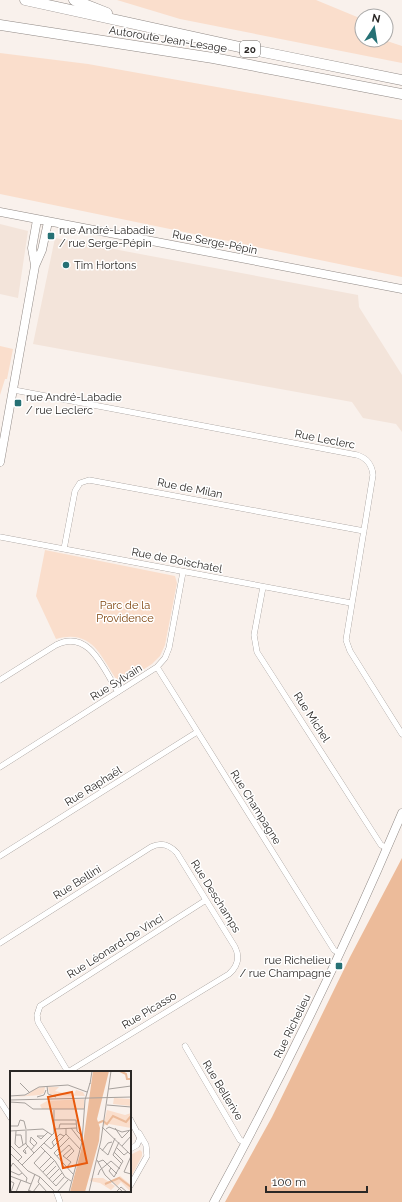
<svg xmlns="http://www.w3.org/2000/svg" width="402" height="1202" viewBox="0 0 402 1202" font-family="Raleway,sans-serif">
<style>
.built{fill:#f3e4da}
.green{fill:#fadecc}
.water{fill:#ecbb9a}
.lines{fill:none;stroke-linecap:round;stroke-linejoin:round}
.street-casing{stroke:#908985;stroke-width:6}
.secondary-casing{stroke:#908985;stroke-width:9}
.highway-casing{stroke:#908985;stroke-width:11}
.street{stroke:#fff;stroke-width:5.5}
.secondary{stroke:#fff;stroke-width:8}
.highway{stroke:#fff;stroke-width:10}
.poi-dot{fill:#267175;stroke:#fff;stroke-width:1.5}
.labels{text-anchor:middle;stroke-width:3;stroke-linejoin:round;paint-order:stroke}
.shield{fill:#fff;stroke:#6b6867;stroke-width:1}
.shield-label{font-size:10px;font-weight:bold;fill:#2b2826}
.street-label{font-size:11px;fill:#2b2826;stroke:#fff}
.poi-label{font-size:11px;fill:#2b2826;stroke:#fff;text-anchor:start}
.park-label{font-size:11px;fill:#7d420b;stroke:#fff}
.inset-river{fill:none;stroke:#ecbb9a;stroke-width:2}
.inset-road{fill:none;stroke:#a7a19d;stroke-width:1}
.view{fill:#e8590c;fill-opacity:0.15;stroke:#e8590c;stroke-width:2}
.inset-edge{fill:none;stroke:#2b2826;stroke-width:2}
</style>
<rect width="100%" height="100%" fill="#f9f1ec"/>
<path class="built" d="M 0,224 L 28,231 L 18,298 L 0,294 Z
M 55,238 L 358,295 L 359,307 L 402,375 L 402,432 L 396,424 L 363,418 L 352,402 L 33,344 Z"/>
<path class="green" d="M 117,0 L 316,0 L 362,19 L 362,40 L 384,40 L 402,46 L 402,63 L 180,19 Z
M 0,53 L 88,64 L 402,120 L 402,277 L 0,194 Z
M 0,346 L 13,349 L 7,379 L 5,379 L 0,395 Z
M 45,550 L 175,576 L 177,583 L 165,645 L 160,656 L 152,664 L 124,682 L 121,683 L 116,679 C 100,655 92,629 56,639 L 36,596 Z
M 140,1150 L 142,1152 L 142,1156 L 130,1179 L 130,1155 Z"/>
<path class="water" d="M 402,858 L 402,1202 L 225,1202 L 272,1117 L 350,957 Z"/>
<g class="lines">
<defs>
<path id="street" d="M 14,390 L 357,455 C 367,458 372,465 373,475 L 346,640 L 350,651 L 402,734
M 0,537 L 351,603
M 64,549 L 75,491 L 80,483 L 89,480 L 364,531
M 263,587 L 254,635 L 257,652 L 381,845 L 387,848
M 157,667 L 334,950 L 340,954
M 0,680 L 56,645 C 89,628 104,670 118,692
M 0,767 L 157,667 L 165,658 L 169,648 L 183,572
M 0,856 L 197,732
M 0,943 L 151,847 C 161,842 170,845 177,853 L 235,947 C 240,957 238,966 229,974 L 68,1072 L 38,1022 L 37,1015 L 40,1006 L 206,900
M 185,1046 L 240,1140 L 246,1143
M 0,1101 L 11,1118
M 130,1119 L 140,1138 L 137,1145 L 130,1149
M 130,1186 L 147,1156 L 146,1145 L 139,1133
M 56,1191 L 60,1202"/>
<path id="secondary" d="M 0,212 L 402,289
M 35,265 L 32,248 L 37,220
M 0,462 L 35,266 L 42,250 L 48,222
M 214,1202 C 283,1075 346,946 402,813"/>
<path id="highway" d="M 25,0 L 258,51 L 402,80
M 74,0 L 107,13
M 0,25 L 213,58 L 402,94"/>
</defs>
<use href="#street" class="street-casing"/>
<use href="#secondary" class="secondary-casing"/>
<use href="#highway" class="highway-casing"/>
<use href="#street" class="street"/>
<use href="#secondary" class="secondary"/>
<use href="#highway" class="highway"/>
</g>
<g class="poi-dot">
<rect x="47" y="232" width="8" height="8" rx="2"/>
<circle cx="66" cy="265" r="4"/>
<rect x="14" y="399" width="8" height="8" rx="2"/>
<rect x="335" y="962" width="8" height="8" rx="2"/>
</g>
<g class="labels">
<rect class="shield" x="240" y="41" width="20" height="16" rx="3"/>
<g class="shield-label">
<text x="250" y="53">20</text>
</g>
<g class="street-label">
<text transform="translate(168 39) rotate(9)" y="4">Autoroute Jean-Lesage</text>
<text transform="translate(215 242) rotate(11)" y="4">Rue Serge-Pépin</text>
<text transform="translate(325 439) rotate(11)" y="4">Rue Leclerc</text>
<text transform="translate(190 488) rotate(11)" y="4">Rue de Milan</text>
<text transform="translate(177 560) rotate(11)" y="4">Rue de Boischatel</text>
<text transform="translate(116 682) rotate(-32)" y="4">Rue Sylvain</text>
<text transform="translate(312 717) rotate(57)" y="4">Rue Michel</text>
<text transform="translate(93 786) rotate(-32)" y="4">Rue Raphaël</text>
<text transform="translate(256 807) rotate(58)" y="4">Rue Champagne</text>
<text transform="translate(77 882) rotate(-32)" y="4">Rue Bellini</text>
<text transform="translate(216 896) rotate(58)" y="4">Rue Deschamps</text>
<text transform="translate(115 946) rotate(-32)" y="4">Rue Léonard-De Vinci</text>
<text transform="translate(149 1010) rotate(-31)" y="4">Rue Picasso</text>
<text transform="translate(292 1026) rotate(-64)" y="4">Rue Richelieu</text>
<text transform="translate(223 1090) rotate(59)" y="4">Rue Bellerive</text>
</g>
<g class="poi-label">
<text x="59" y="234">rue André-Labadie<tspan x="59" dy="13">/ rue Serge-Pépin</tspan></text>
<text x="74" y="269">Tim Hortons</text>
<text x="26" y="401">rue André-Labadie<tspan x="26" dy="13">/ rue Leclerc</tspan></text>
<text x="331" y="964" text-anchor="end">rue Richelieu<tspan x="331" dy="13">/ rue Champagne</tspan></text>
</g>
<g class="park-label">
<text x="125" y="609">Parc de la<tspan x="125" dy="13">Providence</tspan></text>
</g>
</g>
<g transform="translate(10 1071)">
<rect width="121" height="121" fill="#f9f1ec"/>
<path d="M 35,16 L 34,22 L 30,24 L 5,26 L 17,24 L 26,17 ZM 38,16 L 49,16 L 45,20 L 64,24 L 66,19 L 73,21 L 75,25 L 40,24 ZM 104,27 L 121,28 L 121,35 L 103,33 ZM 74,28 L 74,38 L 32,38 L 30,34 L 37,30 ZM 97,39 L 115,44 L 121,42 L 121,57 L 99,53 L 93,55 ZM 110,105 L 121,114 L 120,120 L 111,111 L 107,115 L 103,111 ZM 81,107 L 93,107 L 105,115 L 101,119 L 90,112 L 80,110 Z" fill="#fadecc"/>
<path d="M 83,0 L 99,0 L 87,48 L 90,57 L 89,70 L 75,121 L 60,121 L 73,72 Z" fill="#ecbb9a"/>
<path class="inset-river" d="M 110,0 L 116,3 L 117,8 L 121,8M 88,52 L 93,50 L 97,53 L 103,45 L 116,51 L 121,45M 95,113 L 109,107 L 121,116"/>
<path class="inset-road" d="M 10,12 L 20,22M 80,13 L 82,0M 37,15 L 38,23 L 46,26M 99,18 L 121,15M 0,25 L 15,24 L 29,16 L 58,14 L 77,21M 27,26 L 34,24 L 36,19M 0,29 L 121,26M 0,31 L 15,32 L 23,38 L 74,38M 97,34 L 121,36M 44,49 L 66,49 L 67,60 L 72,65M 0,55 L 8,55 L 10,49 L 14,50 L 16,58M 92,56 L 121,84M 49,57 L 50,53 L 66,53M 61,57 L 72,71M 105,57 L 112,67 L 119,60M 44,58 L 67,57M 96,58 L 99,56 L 112,61 L 121,59M 0,60 L 33,58 L 42,64M 6,60 L 5,73 L 9,77 L 16,72M 16,60 L 16,73 L 24,82M 56,63 L 70,78M 6,64 L 11,64 L 13,74M 34,65 L 27,65 L 31,68 L 38,61M 59,67 L 44,82 L 63,103M 109,71 L 103,84 L 112,93M 34,72 L 41,78 L 56,63 L 56,58M 0,74 L 12,86 L 8,90M 44,75 L 42,71 L 50,63 L 54,65M 112,75 L 121,65M 31,76 L 45,90 L 55,106 L 61,110M 106,76 L 114,84 L 118,81M 90,77 L 98,84 L 105,67M 15,79 L 16,83 L 13,80 L 18,75M 21,79 L 27,72 L 21,66 L 20,71 L 24,75M 35,80 L 24,92 L 46,115 L 54,106M 92,80 L 98,72 L 102,71M 0,82 L 18,100 L 30,106 L 45,121M 47,85 L 59,74 L 64,80 L 56,88M 121,85 L 114,101 L 121,103M 87,89 L 95,104 L 113,121M 88,91 L 93,89 L 107,103M 12,94 L 44,62 L 44,39M 57,96 L 61,91 L 53,85 L 62,77M 0,97 L 3,92 L 17,107 L 16,111M 101,97 L 99,100 L 104,106 L 113,90 L 104,81M 29,98 L 41,86M 0,100 L 9,104 L 12,102M 33,101 L 44,90M 88,104 L 90,99 L 101,90 L 110,98M 0,105 L 21,113M 36,105 L 46,95M 30,106 L 28,111 L 37,121M 39,108 L 49,98M 0,110 L 4,112 L 1,121M 43,111 L 52,102M 18,119 L 23,121 L 29,113M 6,121 L 11,109M 18,121 L 25,103M 47,121 L 58,109M 59,121 L 72,71 L 75,29 L 80,12M 79,121 L 91,69 L 101,0M 106,121 L 111,116 L 117,121"/>
<path class="view" d="M 62,21 L 77,92 L 53,97 L 38,26 Z"/>
<rect width="121" height="121" class="inset-edge"/>
</g>
<g transform="translate(374 28) rotate(12)"><circle r="19" fill="#ffffff" stroke="#aaa9a8"/>
<path d="M0-3L7 15L0 10L-7 15Z" fill="#267175"/>
<text y="-6" font-size="11" font-weight="bold" text-anchor="middle" fill="#2b2826">N</text>
</g>
<path d="M266 1186v6h101v-6" fill="none" stroke="#2b2826" stroke-width="2"/>
<text x="272" y="1186" font-size="12" fill="#2b2826" stroke="#ffffff" stroke-width="3" paint-order="stroke">100 m</text>
</svg>
